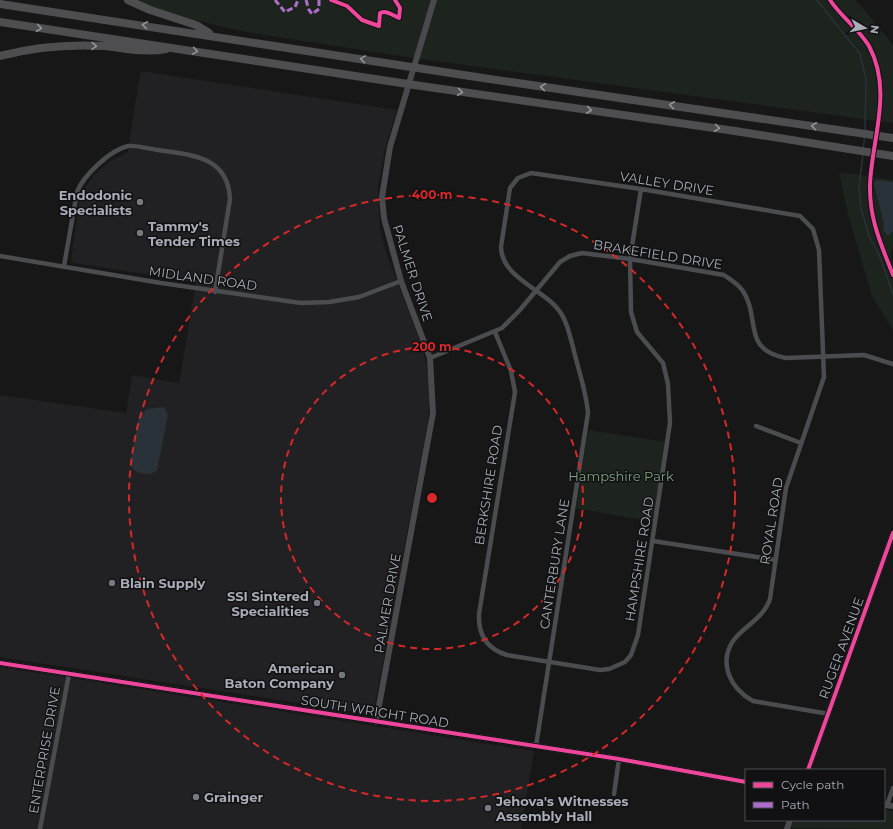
<svg xmlns="http://www.w3.org/2000/svg" width="893" height="829" viewBox="0 0 893 829" font-family="Montserrat,sans-serif">
<style>
.built{fill:#212123}
.green{fill:#1d241e}
.water{fill:#2a3239}
.lines{fill:none;stroke-linecap:round;stroke-linejoin:round}
.stream{stroke:#2a3239;stroke-width:1.5}
.street{stroke:#4b4c50;stroke-width:4.5}
.secondary{stroke:#4a4a4e;stroke-width:6}
.highway{stroke:#4e4e51;stroke-width:8}
.quiet{stroke:#b06ccc;stroke-width:3;stroke-dasharray:6 3;stroke-linecap:butt}
.cycleway-casing{stroke:#111113;stroke-width:6}
.cycleway{stroke:#ed469a;stroke-width:4}
.oneway{stroke:#92959e}
.ring{fill:none;stroke:#d62828;stroke-width:2;stroke-dasharray:7 5}
.poi-dot{fill:#757880;stroke:#111113;stroke-width:1.5}
.labels{text-anchor:middle;stroke-width:3;stroke-linejoin:round;paint-order:stroke}
.street-label{font-size:13px;fill:#a8adb8;stroke:#111113}
.poi-label{font-size:13px;font-weight:bold;fill:#a8adb8;stroke:#111113;text-anchor:start}
.park-label{font-size:13px;fill:#7fa381;stroke:#111113}
.centre{fill:#d62828;stroke:#111113;stroke-width:2}
.ring-label{font-size:12px;text-anchor:middle;font-weight:bold;fill:#d62828;stroke:#111113;stroke-width:3;stroke-linejoin:round;paint-order:stroke}
</style>
<rect width="100%" height="100%" fill="#171717"/>
<path class="built" d="M 147,72 L 397,110 L 385,149 L 378,187 L 380,230 L 386,252 L 421,344 L 427,366 L 430,397 L 427,426 L 374,709 L 373,712 L 370,714 L 0,657 L 0,395 L 126,413 L 132,375 L 179,383 L 196,282 L 74,263 L 71,261 L 80,195 L 94,175 L 109,162 L 128,152 L 140,73 Z
M 0,667 L 534,751 L 521,829 L 0,829 Z"/>
<path class="green" d="M 137,0 L 856,0 L 893,45 L 893,123 L 400,56 L 246,32 L 149,9 Z
M 839,172 L 893,180 L 893,248 L 890,255 L 893,263 L 893,330 L 872,296 L 848,214 Z
M 588,430 L 667,442 L 654,522 L 576,508 Z
M 884,810 L 893,811 L 893,829 L 791,828 L 794,820 L 884,820 Z"/>
<path class="water" d="M 876,180 L 893,182 L 893,231 L 888,236 L 883,230 L 884,224 L 874,184 Z
M 164,407 L 168,415 L 157,470 C 149,478 135,474 130,464 L 139,417 L 147,409 Z"/>
<g class="lines">
<path class="stream" d="M 817,0 L 860,54 L 866,79 L 865,130
M 863,148 L 865,136
M 863,154 L 859,186 L 861,208 L 869,236 L 879,255 L 893,294"/>
<path class="street" d="M 0,256 L 161,283 L 301,303 L 329,302 L 359,297 L 401,281
M 64,266 L 77,192 C 83,176 110,150 128,146 C 136,145 150,149 158,150 C 192,155 228,156 230,199 L 215,292
M 495,332 L 511,371 L 515,392 L 479,614 C 478,635 487,649 507,655 L 600,670 L 609,669 L 625,662 L 631,655 L 638,635 L 670,423 L 668,384 L 663,363 L 637,332 L 631,312 L 630,259 L 641,189
M 430,358 L 502,328 L 519,311 L 560,262 L 570,256 L 582,253 L 630,259 L 724,275 C 731,280 738,284 743,291 C 761,319 741,349 786,358 L 864,355 L 893,364
M 756,426 L 801,443
M 653,541 L 776,560
M 536,746 L 588,413 C 586,390 578,369 573,347 C 570,337 568,325 562,315 C 547,289 502,280 501,247 L 510,188 L 518,178 L 531,173 L 641,189 L 800,216 L 813,229 L 819,250 L 824,377 L 786,488 L 770,599 C 763,619 745,625 733,641 C 718,664 731,689 753,701 L 829,714
M 614,794 L 619,759
M 887,805 L 893,788
M 40,829 L 69,674"/>
<path class="secondary" d="M 0,663 L 619,759 L 746,782
M 376,722 L 433,413 L 430,358 L 401,281 L 384,218 L 382,197 L 390,147 L 434,0
M 808,770 L 893,533
M 884,805 L 893,806
M 787,829 L 790,820"/>
<path class="highway" d="M 128,0 L 150,10 L 196,25 L 209,33
M 0,4 L 483,78 L 893,138
M 0,22 L 421,86 L 735,131 L 893,156
M 0,56 C 34,47 69,44 104,46 C 125,48 145,53 166,49"/>
<path class="quiet" d="M 275,0 L 285,12 L 295,7 L 298,0
M 306,0 L 309,10 L 312,14 L 319,9 L 319,0"/>
<defs>
<path id="cycleway" d="M 331,0 L 347,6 L 362,20 L 379,26 L 380,13 C 387,10 392,15 399,18 L 400,8 L 395,0
M 830,0 C 841,17 859,29 869,46 C 893,91 872,138 870,184 C 869,219 881,244 893,275
M 0,663 L 619,759 L 746,782
M 808,770 L 893,533"/>
</defs>
<use href="#cycleway" class="cycleway-casing"/>
<use href="#cycleway" class="cycleway"/>
</g>
<defs><path id="oneway-chevron" d="M-2-3.5L2.5 0L-2 3.5" fill="none" stroke-width="1.6" stroke-linecap="round" stroke-linejoin="round"/></defs>
<g class="oneway">
<use href="#oneway-chevron" transform="translate(145 25) rotate(-172)"/>
<use href="#oneway-chevron" transform="translate(39 28) rotate(8)"/>
<use href="#oneway-chevron" transform="translate(94 46) rotate(1)"/>
<use href="#oneway-chevron" transform="translate(195 51) rotate(9)"/>
<use href="#oneway-chevron" transform="translate(363 59) rotate(-171)"/>
<use href="#oneway-chevron" transform="translate(543 87) rotate(-172)"/>
<use href="#oneway-chevron" transform="translate(460 92) rotate(8)"/>
<use href="#oneway-chevron" transform="translate(672 105) rotate(-172)"/>
<use href="#oneway-chevron" transform="translate(589 110) rotate(8)"/>
<use href="#oneway-chevron" transform="translate(814 126) rotate(-172)"/>
<use href="#oneway-chevron" transform="translate(717 128) rotate(8)"/>
</g>
<g class="ring">
<circle cx="432" cy="498" r="151"/>
<circle cx="432" cy="498" r="303"/>
</g>
<g class="poi-dot">
<circle cx="140" cy="202" r="4"/>
<circle cx="140" cy="233" r="4"/>
<circle cx="112" cy="583" r="4"/>
<circle cx="317" cy="603" r="4"/>
<circle cx="342" cy="675" r="4"/>
<circle cx="196" cy="797" r="4"/>
<circle cx="488" cy="808" r="4"/>
</g>
<g class="labels">
<g class="street-label">
<text transform="translate(667 183) rotate(9)" y="5">VALLEY DRIVE</text>
<text transform="translate(658 254) rotate(9)" y="5">BRAKEFIELD DRIVE</text>
<text transform="translate(413 273) rotate(72)" y="5">PALMER DRIVE</text>
<text transform="translate(203 278) rotate(8)" y="5">MIDLAND ROAD</text>
<text transform="translate(488 485) rotate(-81)" y="5">BERKSHIRE ROAD</text>
<text transform="translate(771 521) rotate(-81)" y="5">ROYAL ROAD</text>
<text transform="translate(639 559) rotate(-81)" y="5">HAMPSHIRE ROAD</text>
<text transform="translate(554 564) rotate(-81)" y="5">CANTERBURY LANE</text>
<text transform="translate(387 603) rotate(-80)" y="5">PALMER DRIVE</text>
<text transform="translate(841 648) rotate(-70)" y="5">RUGER AVENUE</text>
<text transform="translate(375 711) rotate(9)" y="5">SOUTH WRIGHT ROAD</text>
<text transform="translate(44 750) rotate(-80)" y="5">ENTERPRISE DRIVE</text>
</g>
<g class="poi-label">
<text x="132" y="200" text-anchor="end">Endodonic<tspan x="132" dy="15">Specialists</tspan></text>
<text x="148" y="231">Tammy's<tspan x="148" dy="15">Tender Times</tspan></text>
<text x="120" y="588">Blain Supply</text>
<text x="309" y="601" text-anchor="end">SSI Sintered<tspan x="309" dy="15">Specialities</tspan></text>
<text x="334" y="673" text-anchor="end">American<tspan x="334" dy="15">Baton Company</tspan></text>
<text x="204" y="802">Grainger</text>
<text x="496" y="806">Jehova's Witnesses<tspan x="496" dy="15">Assembly Hall</tspan></text>
</g>
<g class="park-label">
<text x="621" y="481">Hampshire Park</text>
</g>
</g>
<circle cx="432" cy="498" r="6" class="centre"/>
<g class="ring-label">
<text x="432" y="199">400 m</text>
<text x="432" y="351">200 m</text>
</g>
<rect x="745" y="769" width="140" height="52" fill="#111113" stroke="#4d4f55"/>
<rect x="753" y="782" width="20" height="6" fill="#ed469a" stroke="#4d4f55"/>
<text x="781" y="789" font-size="12" fill="#a8adb8">Cycle path</text>
<rect x="753" y="802" width="20" height="6" fill="#b06ccc" stroke="#4d4f55"/>
<text x="781" y="809" font-size="12" fill="#a8adb8">Path</text>
<g transform="translate(865 28) rotate(99)" stroke="#111113" stroke-width="3" paint-order="stroke">
<path d="M0-3L7 15L0 10L-7 15Z" fill="#a8adb8"/>
<text y="-6" font-size="11" font-weight="bold" text-anchor="middle" fill="#a8adb8">N</text>
</g>
</svg>
